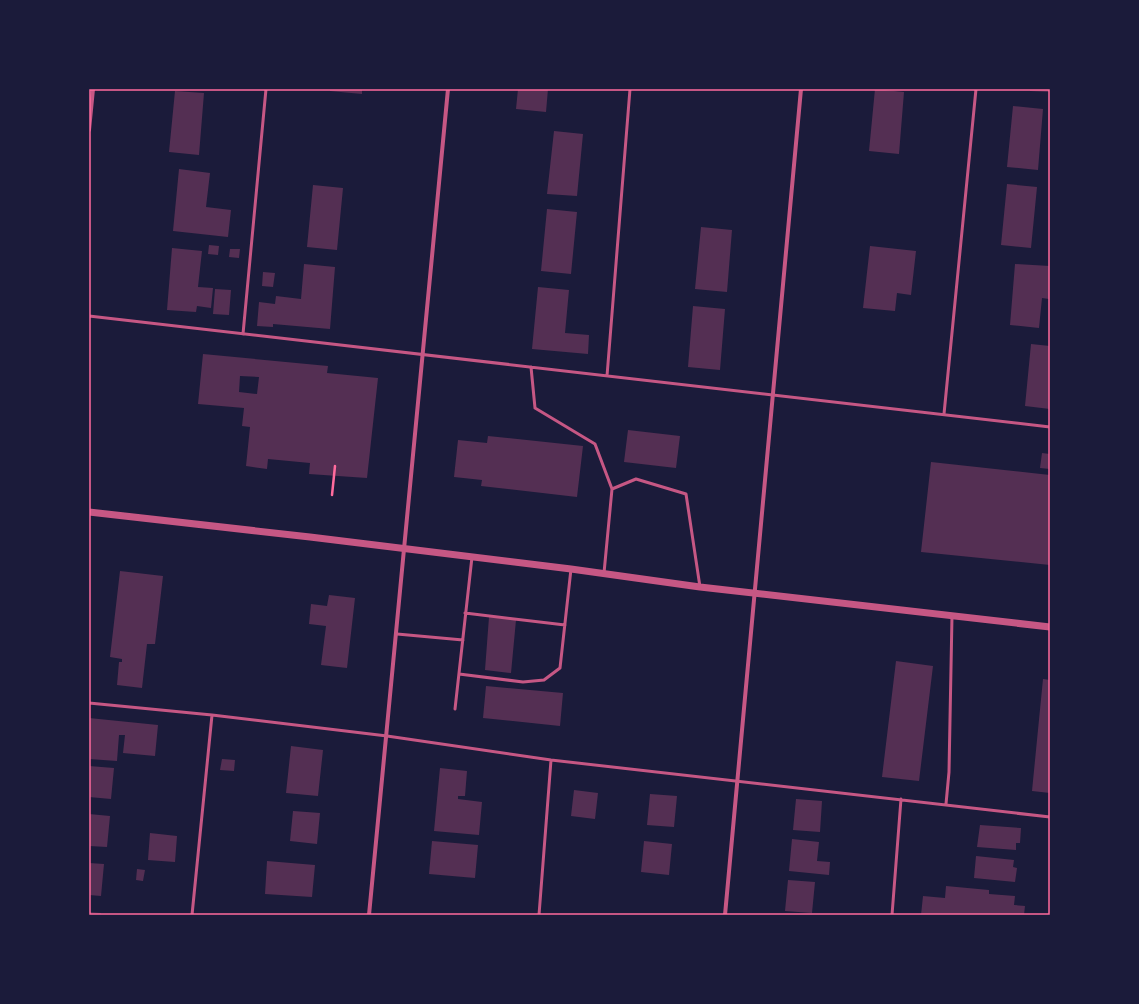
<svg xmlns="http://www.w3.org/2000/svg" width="1139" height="1004" viewBox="0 0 1139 1004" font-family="'PT Sans',sans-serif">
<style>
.building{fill:#542f53;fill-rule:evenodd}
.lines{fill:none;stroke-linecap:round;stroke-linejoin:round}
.path{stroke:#ff6b9d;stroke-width:2.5}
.service{stroke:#c65784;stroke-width:3}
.minor{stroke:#c65784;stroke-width:4}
.tertiary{stroke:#c65784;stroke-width:7}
.neatline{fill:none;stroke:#ff6b9d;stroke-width:1.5}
</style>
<rect width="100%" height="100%" fill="#1b1b3a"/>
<path class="building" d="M 330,89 L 362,89 L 362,94 L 330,91 Z
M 518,89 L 548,89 L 546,112 L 516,109 Z
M 875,89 L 904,92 L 899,154 L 869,151 Z
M 1030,89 L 1050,89 L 1050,92 L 1030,91 Z
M 175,91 L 204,93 L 199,155 L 169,152 Z
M 1013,106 L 1043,109 L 1038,170 L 1007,167 Z
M 554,131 L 583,134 L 577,196 L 547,194 Z
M 179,169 L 210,173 L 206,207 L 231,210 L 228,237 L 173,231 Z
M 1007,184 L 1037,187 L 1031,248 L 1001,245 Z
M 313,185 L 343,188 L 337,250 L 307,247 Z
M 547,209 L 577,212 L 571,274 L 541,271 Z
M 701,227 L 732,230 L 727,292 L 695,289 Z
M 209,245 L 219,246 L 218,255 L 208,254 Z
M 870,246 L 916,251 L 911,295 L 897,293 L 895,311 L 863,308 Z
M 172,248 L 202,251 L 198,287 L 213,288 L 211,308 L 197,306 L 196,312 L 167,310 Z
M 230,249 L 240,249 L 239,258 L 229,257 Z
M 304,264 L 335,267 L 330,329 L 273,324 L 273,327 L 257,326 L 259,302 L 275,304 L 276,296 L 301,299 Z
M 1015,264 L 1050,266 L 1049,299 L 1042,298 L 1039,328 L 1010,325 Z
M 263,272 L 275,273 L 273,287 L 262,286 Z
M 538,287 L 569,290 L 565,333 L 589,335 L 588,354 L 532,349 Z
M 215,289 L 231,290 L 229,315 L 213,314 Z
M 693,306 L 725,309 L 720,370 L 688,367 Z
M 1031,344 L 1050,346 L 1050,409 L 1025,406 Z
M 203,354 L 328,366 L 327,373 L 378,378 L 367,478 L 309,474 L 310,463 L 268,459 L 267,469 L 246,466 L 250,427 L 242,426 L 244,408 L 198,404 ZM 240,376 L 259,377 L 257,394 L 239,392 Z
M 628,430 L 680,436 L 676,468 L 624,462 Z
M 488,436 L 583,446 L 577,497 L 481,486 L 482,480 L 454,477 L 458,440 L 487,443 Z
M 1042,453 L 1050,454 L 1050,469 L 1040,468 Z
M 931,462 L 1050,475 L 1050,565 L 921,552 Z
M 120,571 L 163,576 L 155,644 L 147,644 L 142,688 L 117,685 L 119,662 L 122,662 L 122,659 L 110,657 Z
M 329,595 L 355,598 L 347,668 L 321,665 L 326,626 L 309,624 L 311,604 L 327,606 Z
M 489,617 L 516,620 L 511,673 L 485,670 Z
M 896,661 L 933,666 L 919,781 L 882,777 Z
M 1043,679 L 1050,680 L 1050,793 L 1032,791 Z
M 486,686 L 563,693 L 560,726 L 483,718 Z
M 89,718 L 158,725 L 155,756 L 123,753 L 125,735 L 119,735 L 117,761 L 89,759 Z
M 291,746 L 323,750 L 318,796 L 286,793 Z
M 222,759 L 235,760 L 234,771 L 220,770 Z
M 89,766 L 114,768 L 111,799 L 89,797 Z
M 440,768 L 467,771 L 465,796 L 458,796 L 458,799 L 482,802 L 479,835 L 434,831 Z
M 574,790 L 598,793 L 595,819 L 571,816 Z
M 650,794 L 677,796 L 674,827 L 647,825 Z
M 796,799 L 822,801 L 820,832 L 793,830 Z
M 293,811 L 320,813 L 317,844 L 290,841 Z
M 89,814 L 110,816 L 107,847 L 89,846 Z
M 980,825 L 1021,828 L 1020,843 L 1016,843 L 1016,850 L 977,847 Z
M 150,833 L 177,836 L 175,862 L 148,860 Z
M 792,839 L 819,842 L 817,861 L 830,862 L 829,875 L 789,871 Z
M 432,841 L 478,845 L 475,878 L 429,874 Z
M 644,841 L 672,844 L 669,875 L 641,872 Z
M 976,856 L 1014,860 L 1013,867 L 1017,868 L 1015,882 L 974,878 Z
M 267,861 L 315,865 L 312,897 L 265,894 Z
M 89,863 L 104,864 L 101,896 L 89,895 Z
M 137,869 L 145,870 L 143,881 L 136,880 Z
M 788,880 L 815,882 L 812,913 L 785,911 Z
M 946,886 L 989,890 L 989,894 L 1015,896 L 1014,905 L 1025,906 L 1024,915 L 921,915 L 923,896 L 945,898 Z
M 89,912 L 101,913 L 101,915 L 89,915 Z"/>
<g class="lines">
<path class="path" d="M 332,495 L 335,466"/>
<path class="service" d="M 89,316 L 1050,427
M 243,334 L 266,89
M 531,367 L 535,408 L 595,444 L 612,489
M 607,376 L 630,89
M 944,414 L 976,89
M 604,573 L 612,489 L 636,479 L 686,494 L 700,587
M 465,613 L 565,625
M 397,634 L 463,640
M 459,674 L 523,682 L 544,680 L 560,668 L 571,569
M 89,703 L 212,715 L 387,736 L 551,760 L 1050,817
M 455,709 L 472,557
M 946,804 L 949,772 L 952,616
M 192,915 L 212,715
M 539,915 L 551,760
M 892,915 L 901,799"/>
<path class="minor" d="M 89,130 L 93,89
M 369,915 L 448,89
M 725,915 L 801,89"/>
<path class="tertiary" d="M 89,512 L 310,537 L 571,569 L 700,587 L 1050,627"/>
</g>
<rect width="1139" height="1004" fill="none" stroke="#1b1b3a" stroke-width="180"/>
<rect x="90" y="90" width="959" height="824" class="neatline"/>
</svg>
